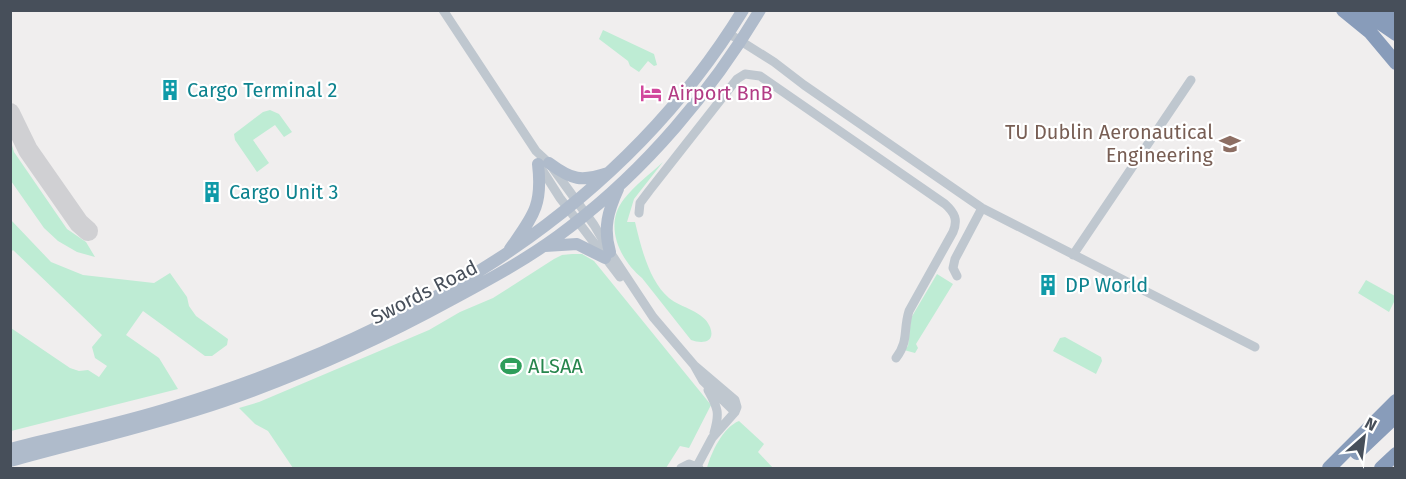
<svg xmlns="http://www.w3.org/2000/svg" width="1406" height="479" viewBox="0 0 1406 479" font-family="'Fira Sans',sans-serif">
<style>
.green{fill:#beecd4}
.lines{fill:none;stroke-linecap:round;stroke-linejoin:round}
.taxiway{stroke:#d0d0d3;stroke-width:20}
.minor{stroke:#bfc7cf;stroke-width:9}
.major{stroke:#afbbcb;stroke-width:12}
.highway{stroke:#889cba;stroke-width:14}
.labels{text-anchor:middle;stroke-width:4.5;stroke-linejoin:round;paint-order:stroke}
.culture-label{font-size:20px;fill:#0d838f;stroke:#fff;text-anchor:start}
.hotel-label{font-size:20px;fill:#b23c85;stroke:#fff;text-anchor:start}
.education-label{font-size:20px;fill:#785e54;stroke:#fff;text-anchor:end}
.street-label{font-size:20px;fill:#474f5a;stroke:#fff}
.leisure-label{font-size:20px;fill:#27864d;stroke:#fff;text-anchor:start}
</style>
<rect width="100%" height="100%" fill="#f0eeee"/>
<path class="green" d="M 603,30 L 654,54 L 657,65 L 654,66 L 648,61 L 639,72 L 630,66 L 628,61 L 599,39 Z
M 270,110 L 279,114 L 292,132 L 284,137 L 275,125 L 253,140 L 269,163 L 257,172 L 235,140 L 234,134 L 263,112 Z
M 11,142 L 14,152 L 67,229 L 86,242 L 95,257 L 77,252 L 58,241 L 44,228 L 11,181 Z
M 663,162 L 634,199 L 627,222 L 635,222 C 641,247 649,281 669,298 C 681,308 704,311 710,327 C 716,343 702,344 691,340 L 642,278 C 620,260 603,225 624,199 C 635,185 650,174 663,162 Z
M 11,220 L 51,262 L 83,275 L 154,283 L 170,273 L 187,297 L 189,306 L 196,316 L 228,339 L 227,345 L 212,356 L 205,356 L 143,311 L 126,335 L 159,358 L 178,389 L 11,431 L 11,328 L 70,368 L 79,371 L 88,370 L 99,377 L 107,366 L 95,358 L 92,347 L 102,335 L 13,250 L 11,252 Z
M 572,254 L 582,254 L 594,261 L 711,405 L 689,448 L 680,446 L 666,468 L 293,468 L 268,431 L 255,424 L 239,408 L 259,402 L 429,330 L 460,312 L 493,298 L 554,259 L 562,255 Z
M 937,274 L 953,284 L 916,344 L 918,348 L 915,353 L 904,350 L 908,346 L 911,318 Z
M 1366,280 L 1395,296 L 1395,300 L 1389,312 L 1358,293 Z
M 1065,337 L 1101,357 L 1102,361 L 1096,374 L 1053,351 L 1060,338 Z
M 739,421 L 764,444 L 758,452 L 773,468 L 707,468 C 711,453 723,427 739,421 Z"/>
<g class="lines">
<path class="taxiway" d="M 10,113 L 28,150 L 79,223 L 88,231"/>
<path class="minor" d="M 443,10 L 536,151 L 549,163 L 594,225 L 610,252 L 653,317 L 694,365 L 703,381 L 735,412
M 728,33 L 774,62 L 804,85 L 982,208 L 1255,347
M 539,165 L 560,198 L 620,277
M 639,213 L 640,203 L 649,191 L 737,79 L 745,74 L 760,76 L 945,204 C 955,213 958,220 953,232 L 909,311 C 903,330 909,341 896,358
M 1073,255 L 1191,80
M 957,276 L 953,268 L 955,259 L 982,208
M 695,366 L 735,400 L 737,407 L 735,412 L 712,438 L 697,466
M 708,390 C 718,408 720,413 714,433
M 681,468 L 689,464 L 699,468"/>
<path class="major" d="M 549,163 C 572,180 581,182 608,173
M 545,246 L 577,244 L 605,258
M 510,249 C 533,216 543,206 538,164
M 610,252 C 603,228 608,211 618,189
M 10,449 C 64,435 120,424 173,407 C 402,336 614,220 743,10
M 10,461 C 82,441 154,425 224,401 C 302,374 378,340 451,300 C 492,278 533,256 570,227 C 646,169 711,92 760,10"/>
<path class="highway" d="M 1343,10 L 1370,32 L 1396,63
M 1361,10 L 1396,34
M 1380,10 L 1396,20
M 1357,453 L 1396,416
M 1329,468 L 1396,401
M 1381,468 L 1396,454"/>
</g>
<defs>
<symbol id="building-bare" viewBox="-9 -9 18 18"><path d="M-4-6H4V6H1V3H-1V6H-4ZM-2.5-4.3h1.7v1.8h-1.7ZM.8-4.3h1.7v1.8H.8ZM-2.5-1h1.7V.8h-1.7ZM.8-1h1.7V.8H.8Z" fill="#0f9aa8" stroke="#fff" stroke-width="2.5" paint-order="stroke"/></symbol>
<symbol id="hotel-bare" viewBox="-9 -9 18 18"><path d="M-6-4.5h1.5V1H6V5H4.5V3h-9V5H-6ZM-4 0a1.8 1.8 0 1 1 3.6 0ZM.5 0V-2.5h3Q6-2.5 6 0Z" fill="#d1479c" stroke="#fff" stroke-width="2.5" paint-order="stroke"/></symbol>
<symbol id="university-bare" viewBox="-9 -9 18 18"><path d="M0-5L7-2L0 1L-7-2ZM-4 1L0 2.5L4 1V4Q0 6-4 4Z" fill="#8d6e63" stroke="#fff" stroke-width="2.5" paint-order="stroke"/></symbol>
<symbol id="stadium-bare" viewBox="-9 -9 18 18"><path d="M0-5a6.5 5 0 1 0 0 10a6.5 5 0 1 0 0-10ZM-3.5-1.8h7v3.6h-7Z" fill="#2e9e5b" stroke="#fff" stroke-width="2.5" paint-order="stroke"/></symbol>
</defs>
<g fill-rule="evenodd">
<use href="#building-bare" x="155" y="75" width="30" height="30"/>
<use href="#hotel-bare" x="636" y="78" width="30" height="30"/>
<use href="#university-bare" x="1215" y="129" width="30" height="30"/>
<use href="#building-bare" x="197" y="177" width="30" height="30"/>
<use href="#building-bare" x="1033" y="270" width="30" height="30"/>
<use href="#stadium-bare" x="496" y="351" width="30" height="30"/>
</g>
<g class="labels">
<g class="culture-label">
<text x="187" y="97">Cargo Terminal 2</text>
<text x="229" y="199">Cargo Unit 3</text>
<text x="1065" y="292">DP World</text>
</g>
<g class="hotel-label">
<text x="668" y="100">Airport BnB</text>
</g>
<g class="education-label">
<text x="1213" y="139">TU Dublin Aeronautical<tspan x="1213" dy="23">Engineering</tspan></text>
</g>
<g class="street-label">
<text transform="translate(424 292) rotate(-27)" y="7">Swords Road</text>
</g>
<g class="leisure-label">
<text x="528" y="373">ALSAA</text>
</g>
</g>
<rect width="1406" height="479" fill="none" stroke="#474f5a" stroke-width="24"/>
<g transform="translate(1364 437) rotate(28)" stroke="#ffffff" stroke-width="4.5" paint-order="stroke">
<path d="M0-4.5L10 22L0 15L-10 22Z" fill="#474f5a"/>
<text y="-9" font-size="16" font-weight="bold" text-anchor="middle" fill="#474f5a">N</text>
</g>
</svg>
